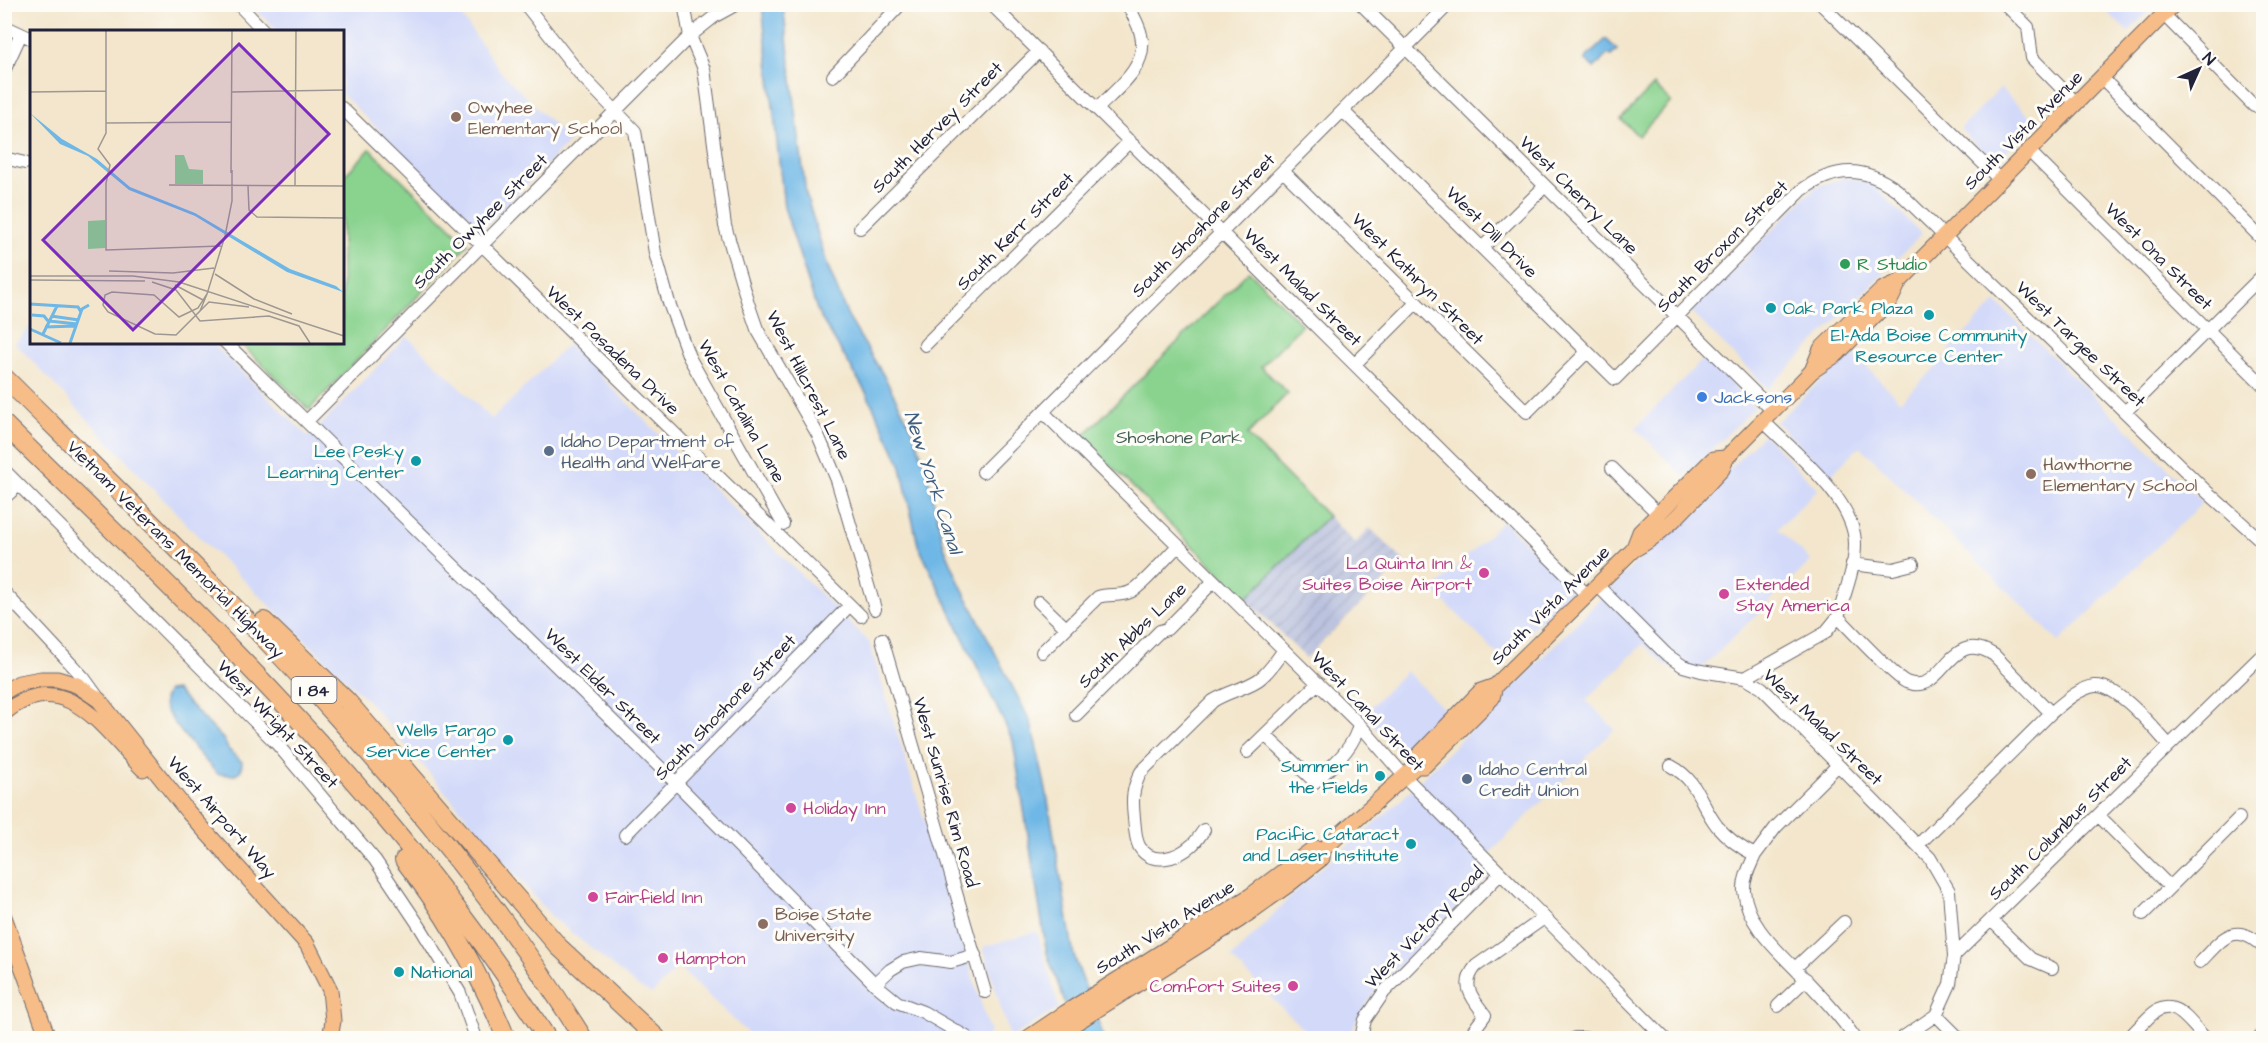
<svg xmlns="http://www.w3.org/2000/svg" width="2268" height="1043" viewBox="0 0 2268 1043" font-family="'Architects Daughter',sans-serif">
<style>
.built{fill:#d2d9f9}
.industrial{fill:url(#industrial-furrows)}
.park{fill:#8ad38f;stroke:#567a65;stroke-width:1.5}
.water{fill:#6eb7e6;stroke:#486c90;stroke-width:1.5}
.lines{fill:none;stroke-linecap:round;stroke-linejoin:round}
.minor-casing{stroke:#6b676e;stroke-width:14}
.major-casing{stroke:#6b676e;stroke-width:17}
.highway-casing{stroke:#6b676e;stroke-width:20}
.minor{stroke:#fff;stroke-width:12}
.major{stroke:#f7bd88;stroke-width:15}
.highway{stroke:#f7bd88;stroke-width:18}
.education-dot{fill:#8d6e63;stroke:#fdfcf7;stroke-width:2}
.leisure-dot{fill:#2e9e5b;stroke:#fdfcf7;stroke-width:2}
.culture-dot{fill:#0f9aa8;stroke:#fdfcf7;stroke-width:2}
.shop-dot{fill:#3f7fe0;stroke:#fdfcf7;stroke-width:2}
.service-dot{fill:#5c6f8a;stroke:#fdfcf7;stroke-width:2}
.hotel-dot{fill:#d1479c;stroke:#fdfcf7;stroke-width:2}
.labels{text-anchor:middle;stroke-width:6;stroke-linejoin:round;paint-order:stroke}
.shield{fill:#fdfcf7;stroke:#646373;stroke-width:1.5}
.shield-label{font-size:16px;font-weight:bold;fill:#22223b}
.education-label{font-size:18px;fill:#785e54;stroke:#fdfcf7;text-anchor:start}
.street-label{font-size:18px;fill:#22223b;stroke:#fdfcf7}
.leisure-label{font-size:18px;fill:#27864d;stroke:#fdfcf7;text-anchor:start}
.culture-label{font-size:18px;fill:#0d838f;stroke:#fdfcf7;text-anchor:end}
.shop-label{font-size:18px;fill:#366cbe;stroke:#fdfcf7;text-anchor:start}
.park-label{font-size:18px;fill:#466058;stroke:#fdfcf7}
.service-label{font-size:18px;fill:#4e5e75;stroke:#fdfcf7;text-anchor:start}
.hotel-label{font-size:18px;fill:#b23c85;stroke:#fdfcf7;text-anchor:start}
.water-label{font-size:20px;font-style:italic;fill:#405e7f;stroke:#fdfcf7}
.inset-river{fill:none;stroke:#6eb7e6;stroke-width:3}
.inset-road{fill:none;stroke:#9f9892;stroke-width:1.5}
.view{fill:#7b2cbf;fill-opacity:0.15;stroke:#7b2cbf;stroke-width:3}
.inset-edge{fill:none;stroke:#22223b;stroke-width:3}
</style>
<defs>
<pattern id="industrial-furrows" width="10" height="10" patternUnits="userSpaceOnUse" patternTransform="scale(1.5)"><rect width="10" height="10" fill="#bcc3de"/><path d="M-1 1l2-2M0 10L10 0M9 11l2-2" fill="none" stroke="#a1a7bf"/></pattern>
</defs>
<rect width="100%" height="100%" fill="#fdfcf7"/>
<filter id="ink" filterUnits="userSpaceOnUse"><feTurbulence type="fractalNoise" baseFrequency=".0167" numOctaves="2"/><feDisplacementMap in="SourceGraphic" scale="12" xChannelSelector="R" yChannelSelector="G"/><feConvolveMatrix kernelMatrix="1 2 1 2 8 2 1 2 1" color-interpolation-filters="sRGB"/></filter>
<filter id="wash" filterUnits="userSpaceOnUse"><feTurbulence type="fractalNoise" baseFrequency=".008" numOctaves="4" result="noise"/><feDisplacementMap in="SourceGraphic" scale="24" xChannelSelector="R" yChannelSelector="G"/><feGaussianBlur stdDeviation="1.35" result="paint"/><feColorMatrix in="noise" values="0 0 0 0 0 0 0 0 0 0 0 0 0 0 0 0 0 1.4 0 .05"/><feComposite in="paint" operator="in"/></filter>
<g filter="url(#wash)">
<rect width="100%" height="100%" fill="#f3e6cc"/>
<path class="built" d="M 251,5 L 454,5 L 501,72 L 570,141 L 481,231 L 342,94 L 342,32 L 278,31 Z
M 2100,5 L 2155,5 L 2128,32 Z
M 2000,88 L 2036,122 L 1999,159 L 1992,160 L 1960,129 Z
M 1845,177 L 1871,183 L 1922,234 L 1768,389 L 1691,312 L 1815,187 Z
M 1996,302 L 2203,502 L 2059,642 L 1860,446 L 1830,476 L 1776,422 L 1852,352 L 1900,401 L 1951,353 L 1949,350 Z
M 31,326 L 32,342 L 211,342 L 309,437 L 407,336 L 492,419 L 568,344 L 869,642 L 990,1032 L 985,1038 L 753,1038 L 678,967 L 652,994 L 638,987 L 551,916 L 367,700 L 199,537 L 15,343 Z
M 1705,357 L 1755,407 L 1684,477 L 1635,428 Z
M 1764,434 L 1818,489 L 1778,529 L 1811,561 L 1692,678 L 1664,665 L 1643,644 L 1586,700 L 1615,729 L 1480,863 L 1491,874 L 1375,991 L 1357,1019 L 1350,1038 L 1312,1038 L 1231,958 L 1305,882 L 1399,802 Z
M 1503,521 L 1572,589 L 1502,659 L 1433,590 Z
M 1406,671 L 1448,713 L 1411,749 L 1397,752 L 1363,714 Z
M 1037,931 L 1059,1008 L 1010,1038 L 983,947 Z"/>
<path class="industrial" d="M 1328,516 L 1355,543 L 1370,528 L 1404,561 L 1306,658 L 1246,599 Z"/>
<path class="park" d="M 1654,85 L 1671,102 L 1638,136 L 1621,119 Z
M 370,149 L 468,244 L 309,410 L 239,342 L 342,342 L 342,178 Z
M 1249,271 L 1302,325 L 1261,367 L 1288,393 L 1247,435 L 1328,516 L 1246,599 L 1082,437 Z"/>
<path class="water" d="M 762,5 L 783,5 L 806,194 L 827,264 L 848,317 L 884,376 L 914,433 L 927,472 L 944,546 L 960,584 L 1031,723 L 1046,789 L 1074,956 L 1104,1038 L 1078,1038 L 1047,954 L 1013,741 L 918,545 L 900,463 L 867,394 L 818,313 L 784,207 Z
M 1606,39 L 1617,50 L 1611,56 L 1608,54 L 1594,68 L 1585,59 Z
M 176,690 L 224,740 L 228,749 L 242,762 L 241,770 L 234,775 L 218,774 C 208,764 166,717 164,705 C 163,700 165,696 168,691 Z"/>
</g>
<g filter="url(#ink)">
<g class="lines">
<defs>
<path id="minor" d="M 238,4 L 265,32
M 525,4 L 580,74 L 635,131 L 655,253 L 669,303 L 689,357 L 783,524
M 684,4 L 690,36 L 704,69 L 725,226 L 748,303 L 757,329 L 818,435 L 837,480 L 875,609
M 991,4 L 1588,596
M 1361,4 L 1773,411
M 1821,4 L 2000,180
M 2005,4 L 2028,27 L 2032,58 L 2076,103
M 2164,15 L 2254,106
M 4,26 L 32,39
M 4,71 L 21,34
M 833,76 L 901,4
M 2102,78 L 2264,241
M 342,108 L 861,616
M 1097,109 C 1116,89 1149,67 1141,35 C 1139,24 1132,15 1128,4
M 1343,111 L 1615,379 L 1802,190 C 1836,166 1864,166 1897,190 L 2206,491 L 2264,543
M 2029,151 L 2264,386
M 4,158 L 25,163
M 1283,171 L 1527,412 L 1587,352
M 860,228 L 1039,51
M 1482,248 L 1545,186
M 225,342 L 676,783 L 875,984 L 897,1002 L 923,1012 L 968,1038
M 925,345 L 1130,141
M 1355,364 L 1416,303
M 1043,412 L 1359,724 L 1405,777 L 1664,1038
M 2125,412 L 2264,274
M 307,421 L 690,36 L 715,16 L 737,4
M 1763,421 C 1793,451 1856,500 1855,545 C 1855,569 1844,594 1838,617 C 1851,630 1893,676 1906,682 C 1945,698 1947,625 1994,655 L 2051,713 C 2063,703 2079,688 2095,686 C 2118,684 2154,729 2169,745
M 1612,468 L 1658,514
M 4,470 L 277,744 L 375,860 L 420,927 L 460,993 L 476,1038
M 983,472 L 1449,4
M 4,498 L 19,485
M 1852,564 L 1893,569 L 1913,564
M 1598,586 L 1667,655 L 1683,666 L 1701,671 L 1745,678 L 1762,688 L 1930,858 L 1949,891 L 1954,956
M 4,592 L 84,678 L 97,696
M 1039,602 L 1066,628
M 882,639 L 985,992
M 1042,652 L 1098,597 C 1108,593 1120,597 1130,592 C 1142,587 1167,556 1178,546
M 1745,678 L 1825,633 L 1838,617
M 1076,715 L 1160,631 L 1167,629 L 1214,581
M 1265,735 L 1315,782 C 1332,765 1354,749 1359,724
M 1247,752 L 1318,683
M 1671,766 C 1699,781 1699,803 1717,826 C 1727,838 1741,848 1755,855 C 1750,866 1743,879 1744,891 C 1748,928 1780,952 1804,978 C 1822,997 1840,1016 1855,1038
M 2099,816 L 2170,887
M 1204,830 C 1200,835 1197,841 1192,845 C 1178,858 1151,867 1139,846 C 1135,838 1135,827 1134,818 C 1132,800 1132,789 1141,772 L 1213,701 C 1227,692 1244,689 1258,680 C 1269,673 1276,660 1284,650
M 625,835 L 850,605
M 1918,845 L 2051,713
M 1755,855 L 1776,827 L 1838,765
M 2143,914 L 2239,818
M 1992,921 L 2031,959 L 2052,968
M 2200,962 C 2222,939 2235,919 2264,948
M 1795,968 L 1844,922
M 875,984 L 890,970 L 903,962 L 921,958 L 951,962 L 975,955
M 1778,1006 L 1806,979
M 1936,1015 L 1959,1038
M 1361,1038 L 1365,1020 L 1384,992 L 1500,874
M 1468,1038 L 1485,1015 C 1472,998 1460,985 1476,966 L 1544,918
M 1575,1038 L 1585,1038
M 1902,1038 L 1936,1015 L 1950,984 L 1954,956 L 2264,653
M 2129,1038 C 2135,1031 2142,1024 2149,1017 C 2173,993 2188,1021 2205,1038
M 2259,1038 L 2264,1034"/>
<path id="major" d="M 1812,371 L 1821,349 L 1883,289 L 1899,282
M 1633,550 L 1640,532 L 1713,459 L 1726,458
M 4,692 L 19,683 L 41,679 L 57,679 L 77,685 L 99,700 L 188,812 L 307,944 L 330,990 L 333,1021 L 330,1038
M 4,713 C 65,664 103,729 143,769
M 1416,766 L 1416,758 L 1481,691 L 1495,686 L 1633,550 C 1668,532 1694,498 1722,469 L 1726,458 L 1812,371 L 1837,354 L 1891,299 L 1899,282 L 2174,4
M 4,917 L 48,1038
M 1028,1038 L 1065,1013 L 1250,896 L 1314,848 L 1323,849 L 1327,846 L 1416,766 L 1424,766 L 1492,698 L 1495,686
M 1052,1038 L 1239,920 L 1288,885 L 1322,858 L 1323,849"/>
<path id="highway" d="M 4,377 C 213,584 427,787 583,1038
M 4,424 C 130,548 260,670 374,805 C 437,879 495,957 547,1038
M 264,621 L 347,701 L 559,947 L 657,1038
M 404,860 C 447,915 480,974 506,1038"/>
</defs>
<use href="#minor" class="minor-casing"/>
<use href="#major" class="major-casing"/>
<use href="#highway" class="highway-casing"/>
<use href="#minor" class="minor"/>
<use href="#major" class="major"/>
<use href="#highway" class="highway"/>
</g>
</g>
<g class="education-dot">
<circle cx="456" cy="117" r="6"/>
<circle cx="2031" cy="474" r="6"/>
<circle cx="763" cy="924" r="6"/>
</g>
<circle class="leisure-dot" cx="1845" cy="264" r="6"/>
<g class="culture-dot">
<circle cx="1771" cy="308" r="6"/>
<circle cx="1929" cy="315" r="6"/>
<circle cx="416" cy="461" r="6"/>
<circle cx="508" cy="740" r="6"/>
<circle cx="1380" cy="776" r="6"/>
<circle cx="1411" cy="844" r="6"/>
<circle cx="399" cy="972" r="6"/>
</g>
<circle class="shop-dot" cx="1702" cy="397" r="6"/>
<g class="service-dot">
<circle cx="549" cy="451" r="6"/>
<circle cx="1467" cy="779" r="6"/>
</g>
<g class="hotel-dot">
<circle cx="1484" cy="573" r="6"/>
<circle cx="1724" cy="594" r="6"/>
<circle cx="791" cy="808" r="6"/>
<circle cx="593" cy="897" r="6"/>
<circle cx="663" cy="958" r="6"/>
<circle cx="1293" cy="986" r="6"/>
</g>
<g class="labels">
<rect class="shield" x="291.5" y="677" width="45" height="26" rx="4.5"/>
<g class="shield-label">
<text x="314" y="696">I 84</text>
</g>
<g class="education-label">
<text x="468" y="113">Owyhee<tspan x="468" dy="21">Elementary School</tspan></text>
<text x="2043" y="470">Hawthorne<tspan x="2043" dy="21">Elementary School</tspan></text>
<text x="775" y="920">Boise State<tspan x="775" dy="21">University</tspan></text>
</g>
<g class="street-label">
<text transform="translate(937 127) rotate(-45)" y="6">South Hervey Street</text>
<text transform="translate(2023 130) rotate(-45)" y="6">South Vista Avenue</text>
<text transform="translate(1579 195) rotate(45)" y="6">West Cherry Lane</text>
<text transform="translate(480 221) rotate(-45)" y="6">South Owyhee Street</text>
<text transform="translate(1203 225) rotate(-45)" y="6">South Shoshone Street</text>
<text transform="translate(1015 231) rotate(-45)" y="6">South Kerr Street</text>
<text transform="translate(1492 232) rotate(45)" y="6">West Dill Drive</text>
<text transform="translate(1722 246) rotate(-45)" y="6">South Broxon Street</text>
<text transform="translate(2159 256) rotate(45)" y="6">West Ona Street</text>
<text transform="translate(1418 279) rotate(45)" y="6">West Kathryn Street</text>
<text transform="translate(1303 287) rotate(45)" y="6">West Malad Street</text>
<text transform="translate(2081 344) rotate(44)" y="6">West Targee Street</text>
<text transform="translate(613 350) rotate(44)" y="6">West Pasadena Drive</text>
<text transform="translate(809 385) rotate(63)" y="6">West Hillcrest Lane</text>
<text transform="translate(742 411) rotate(61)" y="6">West Catalina Lane</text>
<text transform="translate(176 549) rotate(45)" y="6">Vietnam Veterans Memorial Highway</text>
<text transform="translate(1550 605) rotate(-45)" y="6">South Vista Avenue</text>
<text transform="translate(1132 635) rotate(-44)" y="6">South Abbs Lane</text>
<text transform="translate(603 686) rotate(45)" y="6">West Elder Street</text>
<text transform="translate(725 707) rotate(-46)" y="6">South Shoshone Street</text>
<text transform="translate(1368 711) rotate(47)" y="6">West Canal Street</text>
<text transform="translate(278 724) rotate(47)" y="6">West Wright Street</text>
<text transform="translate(1823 727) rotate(44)" y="6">West Malad Street</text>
<text transform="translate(946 792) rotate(74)" y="6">West Sunrise Rim Road</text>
<text transform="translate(222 817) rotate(49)" y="6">West Airport Way</text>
<text transform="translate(2060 828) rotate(-45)" y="6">South Columbus Street</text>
<text transform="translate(1165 927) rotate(-32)" y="6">South Vista Avenue</text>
<text transform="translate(1424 927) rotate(-46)" y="6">West Victory Road</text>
</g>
<g class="leisure-label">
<text x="1857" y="270">R Studio</text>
</g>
<g class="culture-label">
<text x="1783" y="314" text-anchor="start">Oak Park Plaza</text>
<text x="1929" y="341" text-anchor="middle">El-Ada Boise Community<tspan x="1929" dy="21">Resource Center</tspan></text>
<text x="404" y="457">Lee Pesky<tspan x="404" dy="21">Learning Center</tspan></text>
<text x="496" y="736">Wells Fargo<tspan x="496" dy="21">Service Center</tspan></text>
<text x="1368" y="772">Summer in<tspan x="1368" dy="21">the Fields</tspan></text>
<text x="1399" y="840">Pacific Cataract<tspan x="1399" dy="21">and Laser Institute</tspan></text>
<text x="411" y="978" text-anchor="start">National</text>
</g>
<g class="shop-label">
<text x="1714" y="403">Jacksons</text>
</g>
<g class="park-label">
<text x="1179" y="443">Shoshone Park</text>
</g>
<g class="service-label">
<text x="561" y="447">Idaho Department of<tspan x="561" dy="21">Health and Welfare</tspan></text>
<text x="1479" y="775">Idaho Central<tspan x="1479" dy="21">Credit Union</tspan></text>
</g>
<g class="hotel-label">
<text x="1472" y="569" text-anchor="end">La Quinta Inn &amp;<tspan x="1472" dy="21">Suites Boise Airport</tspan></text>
<text x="1736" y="590">Extended<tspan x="1736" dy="21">Stay America</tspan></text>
<text x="803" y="814">Holiday Inn</text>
<text x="605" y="903">Fairfield Inn</text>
<text x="675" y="964">Hampton</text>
<text x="1281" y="992" text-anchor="end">Comfort Suites</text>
</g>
<g class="water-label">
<text transform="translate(934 482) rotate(72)" y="7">New York Canal</text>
</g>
</g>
<g transform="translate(30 30)">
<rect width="314" height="314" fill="#f3e6cc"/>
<path d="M 145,125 L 154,125 L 159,139 L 173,140 L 173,154 L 145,154 ZM 75,190 L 75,218 L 58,219 L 58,191 Z" fill="#8ad38f"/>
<path d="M 0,83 L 32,109 L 67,129 L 100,157 L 165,183 L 260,239 L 306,256 L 313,262 L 257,242 L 165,186 L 99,160 L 58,126 L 30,114 Z" fill="#6eb7e6"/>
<path class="inset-river" d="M 0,274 L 48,277 L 51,282M 2,285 L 14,286 L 18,291M 21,286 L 49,290M 19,291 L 47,294M 15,297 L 46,296M 0,299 L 31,313M 13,304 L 27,276M 40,313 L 52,279 L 59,275"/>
<path class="inset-road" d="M 76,0 L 76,103 L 68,119 L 80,135 L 76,153 L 76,220 L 191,216M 0,62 L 76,61M 202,62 L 314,60M 76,93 L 201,92M 201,143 L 202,0M 139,155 L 314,156M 218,156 L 219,180 L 227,187 L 314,188M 265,156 L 266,0M 79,241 L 143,243 L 184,238M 185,244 L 224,269 L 262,284M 0,246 L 103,246 L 149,252 L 314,306M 0,250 L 115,251M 122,252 L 146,260 L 170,291 L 239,286 L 269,296 L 280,313M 145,255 L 173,270M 177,264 L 170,281 L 146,305 L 125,304 L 78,282 L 73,275 L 75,265 L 82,262 L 124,265 L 149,287 L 168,278 L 177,264 L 195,206 L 202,171 L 202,140M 170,281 L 179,272 L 219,277"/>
<path class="view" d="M 209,14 L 299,104 L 103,300 L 13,210 Z"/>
<rect width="314" height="314" class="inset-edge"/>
</g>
<rect width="2268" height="1043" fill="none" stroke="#fdfcf7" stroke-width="24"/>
<g transform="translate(2199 69) rotate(45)" stroke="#fdfcf7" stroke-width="4.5" paint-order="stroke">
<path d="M0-4.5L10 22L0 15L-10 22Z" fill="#22223b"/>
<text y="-9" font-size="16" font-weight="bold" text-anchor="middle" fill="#22223b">N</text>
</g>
</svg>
